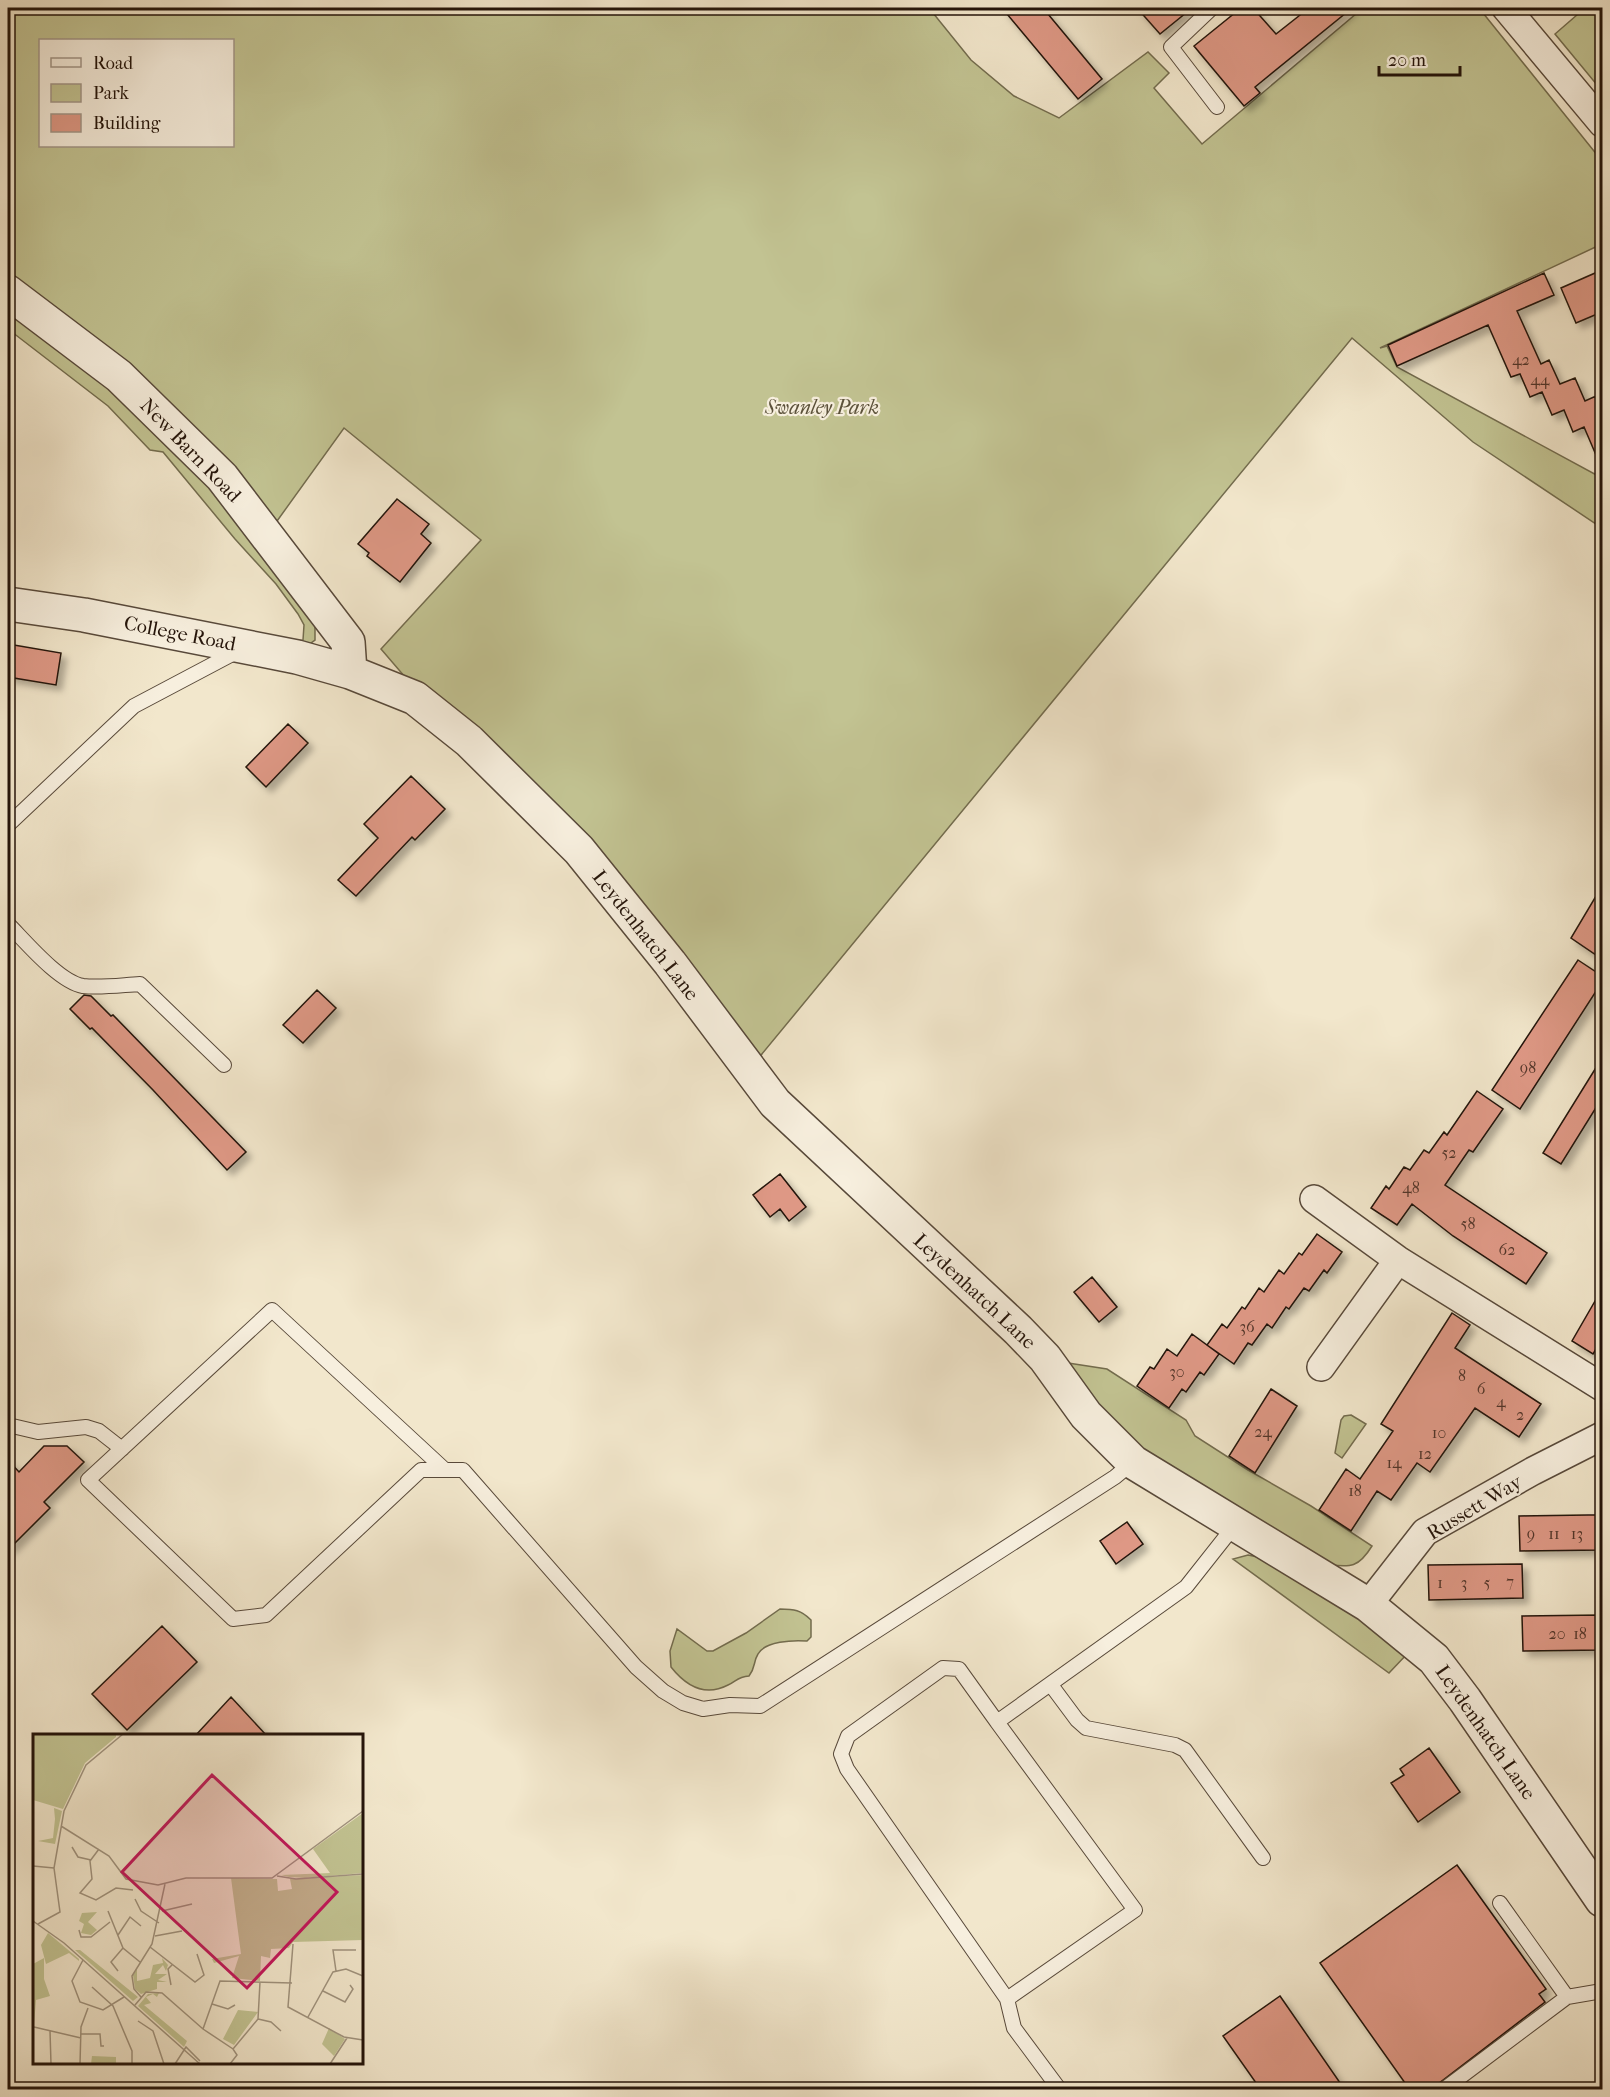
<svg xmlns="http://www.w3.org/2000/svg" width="1610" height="2097" viewBox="0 0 1610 2097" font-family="'IM FELL French Canon',serif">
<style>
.green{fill:#c2c392;stroke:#736c4e;stroke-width:1.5;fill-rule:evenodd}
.building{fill:#de9885;stroke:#24140a;stroke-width:1.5;filter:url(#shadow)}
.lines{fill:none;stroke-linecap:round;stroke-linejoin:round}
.service-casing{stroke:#58493a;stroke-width:16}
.minor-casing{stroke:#58493a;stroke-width:30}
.tertiary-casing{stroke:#58493a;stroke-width:36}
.service{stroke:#f7efde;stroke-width:14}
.minor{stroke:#f7efde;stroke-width:27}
.tertiary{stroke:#f7efde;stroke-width:33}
.labels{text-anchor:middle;stroke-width:4.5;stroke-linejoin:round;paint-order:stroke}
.number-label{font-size:16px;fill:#523529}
.park-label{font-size:20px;font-style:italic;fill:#5b513a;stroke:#f7efde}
.street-label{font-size:20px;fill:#24140a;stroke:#f7efde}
.inset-road{fill:none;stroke:#a0937e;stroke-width:1.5}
.view{fill:#c2185b;fill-opacity:0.15;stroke:#c2185b;stroke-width:3}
.inset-edge{fill:none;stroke:#24140a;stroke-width:3}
</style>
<defs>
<filter id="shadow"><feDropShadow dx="5.5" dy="5.5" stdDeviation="3" flood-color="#0004"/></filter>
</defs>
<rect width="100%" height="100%" fill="#f2e7cc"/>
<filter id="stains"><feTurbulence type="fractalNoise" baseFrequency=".00333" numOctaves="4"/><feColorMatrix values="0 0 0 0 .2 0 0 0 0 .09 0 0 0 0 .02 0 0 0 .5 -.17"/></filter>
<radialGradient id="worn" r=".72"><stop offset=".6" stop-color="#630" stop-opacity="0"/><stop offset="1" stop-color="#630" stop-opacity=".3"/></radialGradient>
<path class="green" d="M 8,8 L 929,8 L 971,60 L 1014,96 L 1059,118 L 1148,52 L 1169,73 L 1154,88 L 1202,144 L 1363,8 L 1479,8 L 1602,161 L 1602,244 L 1380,348 L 1387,346 L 1397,367 L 1602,478 L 1602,528 L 1473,442 L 1352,338 L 757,1060 L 641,902 L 512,760 L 417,691 L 381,649 L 481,540 L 344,428 L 272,528 L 8,277 ZM 40,40 L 232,40 L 232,146 L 40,146 Z
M 1585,8 L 1602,8 L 1602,91 L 1555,34 Z
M 8,306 L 139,402 L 202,472 L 315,622 L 315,640 L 304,648 L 285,644 L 303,640 L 304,625 L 298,614 L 276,584 L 235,539 L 163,452 L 150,450 L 108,406 L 8,329 Z
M 1055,1361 L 1107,1369 L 1186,1420 L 1195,1436 L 1248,1470 L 1311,1506 L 1372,1546 C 1356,1572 1347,1566 1320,1564 L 1148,1461 Z
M 1351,1415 L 1366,1424 L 1342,1458 L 1335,1453 L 1341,1420 L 1344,1416 Z
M 1248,1555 L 1277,1561 L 1387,1635 L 1407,1654 L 1389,1673 L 1233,1559 Z
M 780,1609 C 794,1609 801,1610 811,1620 L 811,1637 L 807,1641 C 793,1640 765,1641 758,1654 C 753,1662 756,1667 749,1676 C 737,1677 737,1681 728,1685 C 705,1697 686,1686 671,1667 L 670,1651 L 677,1629 L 707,1651 L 713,1651 L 746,1633 Z"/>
<path class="building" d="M 1002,8 L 1043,8 L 1102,79 L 1078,99 Z
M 1137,8 L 1192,8 L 1160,34 Z
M 1241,8 L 1253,8 L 1276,34 L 1309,8 L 1352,8 L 1255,87 L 1260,93 L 1244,106 L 1194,46 Z
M 1602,270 L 1602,312 L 1576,323 L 1561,288 Z
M 1544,273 L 1554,295 L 1517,311 L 1541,364 L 1549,360 L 1560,384 L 1575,378 L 1585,401 L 1596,396 L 1602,411 L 1602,469 L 1584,427 L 1573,432 L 1564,410 L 1552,415 L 1542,392 L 1530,397 L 1520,374 L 1511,377 L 1488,325 L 1397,366 L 1388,345 Z
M 397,499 L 429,524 L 421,534 L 431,543 L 400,582 L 367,556 L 369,553 L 358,544 Z
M 8,644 L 61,653 L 56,685 L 8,677 Z
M 288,724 L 308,743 L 266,787 L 246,767 Z
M 411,776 L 445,809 L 415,840 L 412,837 L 356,896 L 338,880 L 378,838 L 364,824 Z
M 1602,886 L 1602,959 L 1571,938 Z
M 1578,960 L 1602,976 L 1602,982 L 1520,1109 L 1492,1090 Z
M 317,990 L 336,1008 L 303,1043 L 283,1025 Z
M 84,995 L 91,996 L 111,1016 L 113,1015 L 246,1152 L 227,1170 L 153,1090 L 92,1028 L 90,1029 L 70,1009 Z
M 1602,1058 L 1602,1098 L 1561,1164 L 1543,1153 Z
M 1477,1091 L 1503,1109 L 1473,1152 L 1469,1150 L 1445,1185 L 1547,1253 L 1526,1284 L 1453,1236 L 1412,1204 L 1397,1225 L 1371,1208 L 1386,1186 L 1389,1189 L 1404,1167 L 1410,1170 L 1424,1150 L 1429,1153 L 1444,1132 L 1447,1135 Z
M 780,1174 L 806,1207 L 789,1221 L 780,1209 L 770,1217 L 753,1195 Z
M 1317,1234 L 1342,1252 L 1327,1273 L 1324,1270 L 1309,1291 L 1304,1288 L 1289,1309 L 1286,1307 L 1272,1328 L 1267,1324 L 1252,1345 L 1248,1343 L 1234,1364 L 1207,1345 L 1222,1324 L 1227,1328 L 1242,1307 L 1245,1309 L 1259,1288 L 1264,1292 L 1279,1270 L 1284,1274 L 1299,1253 L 1302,1255 Z
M 1092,1277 L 1117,1307 L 1099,1322 L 1074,1292 Z
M 1602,1289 L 1602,1338 L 1593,1354 L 1572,1341 Z
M 1452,1313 L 1470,1325 L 1455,1348 L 1541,1404 L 1519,1437 L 1475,1408 L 1430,1472 L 1417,1463 L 1391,1500 L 1377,1491 L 1351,1531 L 1319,1510 L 1346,1469 L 1360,1479 L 1393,1431 L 1381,1424 Z
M 1192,1334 L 1219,1354 L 1204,1375 L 1200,1372 L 1186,1392 L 1182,1389 L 1169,1408 L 1137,1386 L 1150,1367 L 1154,1369 L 1167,1349 L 1177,1356 Z
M 1271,1389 L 1297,1406 L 1255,1473 L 1229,1456 Z
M 44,1446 L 67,1446 L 84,1462 L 44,1502 L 50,1508 L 8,1550 L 8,1460 L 19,1472 Z
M 1588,1515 L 1602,1515 L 1602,1550 L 1520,1551 L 1519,1516 Z
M 1127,1522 L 1143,1544 L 1116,1564 L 1100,1541 Z
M 1522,1564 L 1523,1598 L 1429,1600 L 1428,1565 Z
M 1602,1615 L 1602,1650 L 1523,1651 L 1522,1616 Z
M 162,1626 L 197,1662 L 127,1730 L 92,1694 Z
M 231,1697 L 267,1736 L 195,1736 Z
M 1429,1748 L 1460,1792 L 1418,1822 L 1391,1783 L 1404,1775 L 1400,1769 Z
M 1457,1865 L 1546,1989 L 1539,1994 L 1545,2002 L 1430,2090 L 1410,2090 L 1320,1963 Z
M 1280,1996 L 1345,2090 L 1261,2090 L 1223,2036 Z"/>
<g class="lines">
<defs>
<path id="service" d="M 1212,8 L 1171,47 L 1217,107
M 8,825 L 134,706 L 238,651
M 8,924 C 25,941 59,982 83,986 C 101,988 122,985 140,984 L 224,1065
M 8,1425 L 38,1432 L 86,1427 L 99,1431 L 122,1449
M 445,1470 L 272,1310 L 88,1480 L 233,1619 L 266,1615 L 421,1470 L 463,1470 L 636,1667 L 663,1691 L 683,1703 L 703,1709 L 730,1705 L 760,1706 L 1115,1477 L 1133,1462
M 1051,1685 L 1077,1720 L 1086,1728 L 1175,1745 L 1185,1750 L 1263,1858
M 997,1722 L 1135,1910 L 1007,1999
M 1500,1903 L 1567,1997
M 1060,2090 L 1014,2028 L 1007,1999 L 847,1769 L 841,1754 L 848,1736 L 943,1668 L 959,1669 L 997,1722 L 1186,1587 L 1235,1525
M 1443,2090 L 1567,1997 L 1602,1991"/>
<path id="minor" d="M 1506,8 L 1602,123
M 1314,1199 L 1398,1260 L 1602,1387
M 1321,1367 L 1398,1260
M 1368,1605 L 1425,1532 L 1533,1471 L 1602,1436"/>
<path id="tertiary" d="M 8,292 L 119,376 L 222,477 L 348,642 L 350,672
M 8,604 L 84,615 L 297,657 L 350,672 L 415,698 L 469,741 L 579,850 L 670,963 L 775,1103 L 1018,1330 L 1045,1358 L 1086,1415 L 1133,1462 L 1368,1605 L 1434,1659 L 1465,1700 L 1602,1900"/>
</defs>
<use href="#service" class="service-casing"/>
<use href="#minor" class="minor-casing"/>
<use href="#tertiary" class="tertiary-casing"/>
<use href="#service" class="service"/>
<use href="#minor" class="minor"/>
<use href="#tertiary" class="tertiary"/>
</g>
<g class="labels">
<g class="number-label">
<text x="1521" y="365">42</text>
<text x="1540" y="385">44</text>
<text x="1528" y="1073">98</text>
<text x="1449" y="1158">52</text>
<text x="1411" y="1193">48</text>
<text x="1468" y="1229">58</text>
<text x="1507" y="1255">62</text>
<text x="1247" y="1332">36</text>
<text x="1177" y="1377">30</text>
<text x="1462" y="1381">8</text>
<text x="1481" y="1394">6</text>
<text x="1501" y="1407">4</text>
<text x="1520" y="1420">2</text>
<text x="1263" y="1437">24</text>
<text x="1439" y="1438">10</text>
<text x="1425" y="1459">12</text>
<text x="1394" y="1468">14</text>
<text x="1355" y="1496">18</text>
<text x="1531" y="1539">9</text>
<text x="1554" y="1539">11</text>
<text x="1577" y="1539">13</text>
<text x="1510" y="1587">7</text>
<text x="1440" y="1588">1</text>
<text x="1464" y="1588">3</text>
<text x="1487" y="1588">5</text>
<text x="1557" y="1639">20</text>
<text x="1580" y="1639">18</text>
</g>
<g class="park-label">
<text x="822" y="414">Swanley Park</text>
</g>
<g class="street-label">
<text transform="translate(191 450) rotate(46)" y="7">New Barn Road</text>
<text transform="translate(180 633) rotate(11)" y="7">College Road</text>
<text transform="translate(646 935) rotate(52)" y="7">Leydenhatch Lane</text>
<text transform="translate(975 1291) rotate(43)" y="7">Leydenhatch Lane</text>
<text transform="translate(1474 1507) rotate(-31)" y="7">Russett Way</text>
<text transform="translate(1486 1732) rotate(55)" y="7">Leydenhatch Lane</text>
</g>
</g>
<g transform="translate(33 1734)">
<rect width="330" height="330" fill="#f2e7cc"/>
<path d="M 0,0 L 83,0 L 83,3 L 52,29 L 30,75 L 0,66 ZM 16,72 L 29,77 L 22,110 L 5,107 L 20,104 L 22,85 L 21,74 ZM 330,79 L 330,139 L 272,144 L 256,143 L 248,141 L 297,139 L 280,115 ZM 330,141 L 330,206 L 260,208 L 256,214 L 238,215 L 237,224 L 228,222 L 227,247 L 199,244 L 206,222 L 181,229 L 179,225 L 208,220 L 198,144 L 244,145 L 245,157 L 259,155 L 257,145 ZM 64,178 L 55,188 L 64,196 L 58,201 L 48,199 L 51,190 L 46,187 L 49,179 ZM 15,199 L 46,225 L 46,227 L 36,219 L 13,230 L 8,211 ZM 42,216 L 47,216 L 105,263 L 100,267 ZM 11,224 L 11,245 L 17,262 L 3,266 L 1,291 L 0,230 ZM 129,224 L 135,231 L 133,237 L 130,231 L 122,240 L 134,240 L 125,246 L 134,248 L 124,248 L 124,255 L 108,260 L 102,255 L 100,241 L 104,235 L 104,247 L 117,244 L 120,231 L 130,229 ZM 126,259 L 124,263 L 120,260 L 113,263 L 118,269 L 111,271 L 154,307 L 151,313 L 105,272 L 115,260 ZM 205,276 L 225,278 L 201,311 L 190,305 ZM 296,294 L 312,305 L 301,322 L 289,310 ZM 59,322 L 83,323 L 83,330 L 58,330 Z" fill="#c2c392"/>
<path class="inset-road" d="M 28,92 L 76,122 L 93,145 L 125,151 L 153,144 L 239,144 L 330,77M 39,113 L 45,123 L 58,126M 66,115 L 57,127 L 59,145 L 47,159 L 63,166 L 83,154 L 100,156M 0,132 L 21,134M 244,142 L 263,145 L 330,140M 102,165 L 108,177 L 126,189M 75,177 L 90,214 L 107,228M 129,177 L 159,170M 0,187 L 31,209 L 167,330M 5,190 L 27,178 L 21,134 L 31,77 L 53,31 L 90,0M 46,196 L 48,203 L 58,203 L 77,188M 85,201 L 97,183 L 108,192M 122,202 L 149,197M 260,210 L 255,273 L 311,303 L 330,306M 117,213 L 162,248 L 171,241 L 164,220M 50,226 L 39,247 L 47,268 L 70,276 L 91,263M 85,237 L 78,228 L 90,214M 303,237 L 300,216 L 323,216M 138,251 L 135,235 L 139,231M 59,253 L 80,272 L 99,317 L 99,330M 290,257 L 312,268 L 320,255 L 317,251M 108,263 L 101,255 L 99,242 L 119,210 L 132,150M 179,270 L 195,275 L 202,271M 102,271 L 113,258 L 129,259 L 170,295 L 200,315 L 204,321 L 197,330M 275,283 L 300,238 L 313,235 L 330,242M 225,285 L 238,288 L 248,297M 105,287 L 120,297 L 131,330M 1,293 L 48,304M 170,295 L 187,247 L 259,249M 17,297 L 18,330M 48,300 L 67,300 L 68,312 L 71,312M 200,315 L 225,285 L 227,248M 47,330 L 48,293 L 55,274M 142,330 L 153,313 L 167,327M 297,330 L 314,304"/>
<path class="view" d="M 179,41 L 304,158 L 214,254 L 89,138 Z"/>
<rect width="330" height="330" class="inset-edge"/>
</g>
<rect width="1610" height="2097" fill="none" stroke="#f2e7cc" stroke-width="30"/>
<rect x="9" y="9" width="1592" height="2079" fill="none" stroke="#24140a" stroke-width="3"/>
<rect x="15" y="15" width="1580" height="2067" fill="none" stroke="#24140a" stroke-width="1.5"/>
<rect x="39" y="39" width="195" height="108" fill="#f7efde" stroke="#a39789" stroke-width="1.5"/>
<rect x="51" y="58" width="30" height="9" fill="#f7efde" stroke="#a39789" stroke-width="1.5"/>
<text x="93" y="69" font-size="18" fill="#24140a">Road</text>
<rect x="51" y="84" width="30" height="18" fill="#c2c392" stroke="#a39789" stroke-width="1.5"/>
<text x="93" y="99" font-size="18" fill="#24140a">Park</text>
<rect x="51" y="114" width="30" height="18" fill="#de9885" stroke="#a39789" stroke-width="1.5"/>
<text x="93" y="129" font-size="18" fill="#24140a">Building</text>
<path d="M1379 66v9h81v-9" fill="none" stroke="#24140a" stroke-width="3"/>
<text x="1388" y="66" font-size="18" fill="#24140a" stroke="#f7efde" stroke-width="4.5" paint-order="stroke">20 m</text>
<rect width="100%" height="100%" filter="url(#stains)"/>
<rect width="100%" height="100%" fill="url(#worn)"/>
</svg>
